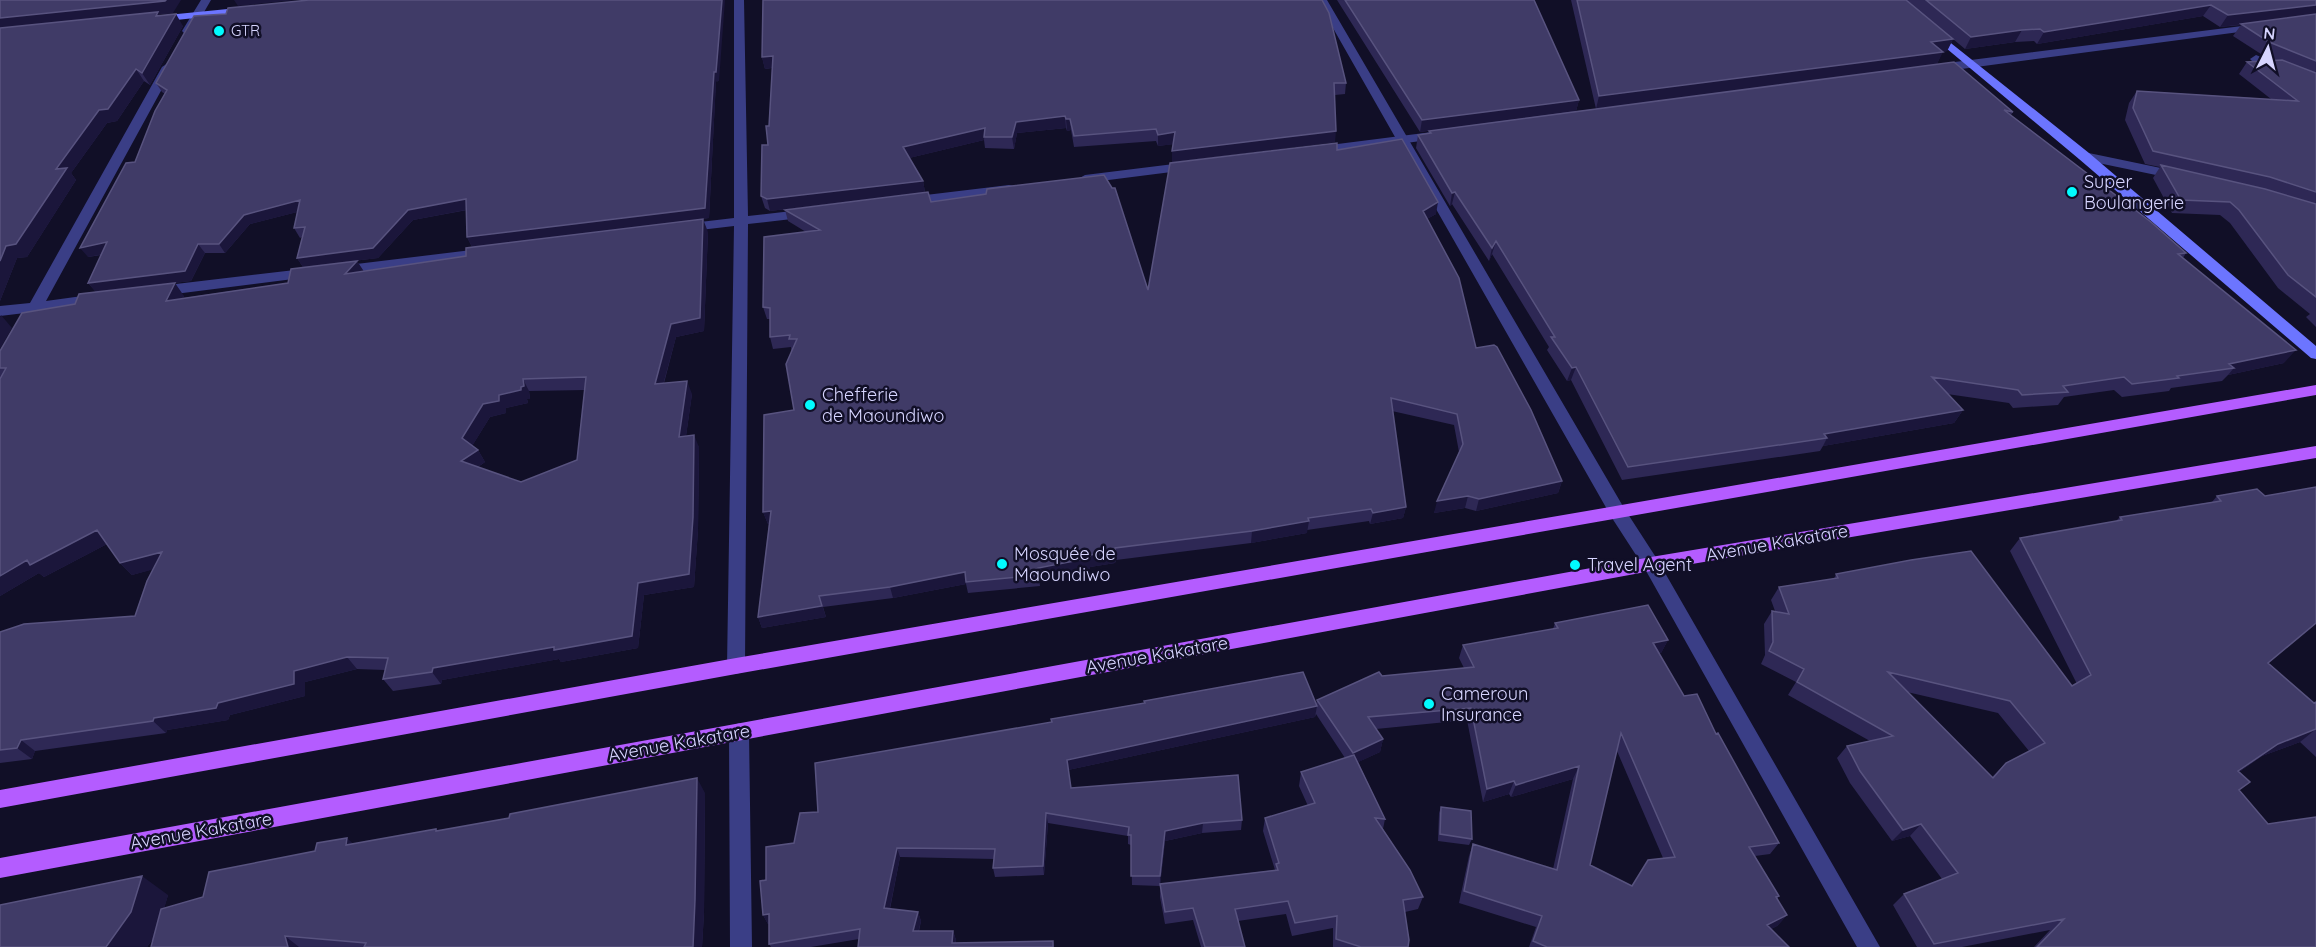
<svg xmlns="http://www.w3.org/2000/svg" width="2316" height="947" viewBox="0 0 2316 947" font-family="Quicksand,sans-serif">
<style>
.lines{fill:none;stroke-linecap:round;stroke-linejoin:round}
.minor{fill:#3a3e86;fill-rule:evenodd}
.tertiary{fill:#3a3e86;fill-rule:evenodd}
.secondary{fill:#6c75ff;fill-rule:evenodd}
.primary{fill:#b45cff;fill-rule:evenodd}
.wall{fill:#2e2855;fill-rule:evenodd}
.shaded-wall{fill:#1b163b}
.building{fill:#403b67;stroke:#58537f;stroke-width:1.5;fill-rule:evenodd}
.poi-dot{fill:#01fbff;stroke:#110f27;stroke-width:2}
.labels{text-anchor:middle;stroke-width:5;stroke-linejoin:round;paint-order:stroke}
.far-poi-label{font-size:15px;fill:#d7d5ff;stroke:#110f27;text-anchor:start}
.poi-label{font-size:18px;fill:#d7d5ff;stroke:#110f27;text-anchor:start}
.street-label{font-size:18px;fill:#d7d5ff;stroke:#110f27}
</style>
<rect width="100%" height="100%" fill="#110f27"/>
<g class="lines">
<path class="minor" d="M 201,0 L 211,0 L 192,33 L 184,33 L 182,31 Z
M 734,0 L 744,0 L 748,216 L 809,209 L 816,213 L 809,217 L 748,224 L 745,666 L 743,672 L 736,674 L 729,672 L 727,666 L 734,226 L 683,232 L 676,228 L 683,224 L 734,218 Z
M 2258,24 L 2264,27 L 2262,29 L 1939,72 L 1933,68 L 1939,64 Z
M 2256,55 L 2316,79 L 2316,87 L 2252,61 L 2250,59 Z
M 168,63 L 174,67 L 46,301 L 97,294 L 104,299 L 102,302 L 40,311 L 37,315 L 32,317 L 25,313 L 0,316 L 0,306 L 30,303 L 162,67 Z
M 1440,131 L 1444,132 L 1446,135 L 1444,138 L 1314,155 L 1308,151 L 1314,147 Z
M 2084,152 L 2180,172 L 2187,176 L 2180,180 L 2079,159 L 2078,156 Z
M 1190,162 L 1195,163 L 1196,166 L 1195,169 L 1085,183 L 1078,179 L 1085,175 Z
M 1009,185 L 1014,186 L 1016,189 L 1014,192 L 909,205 L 902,201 L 909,197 Z
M 488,248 L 495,252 L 493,255 L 340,274 L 333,270 L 340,266 Z
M 312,268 L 319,273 L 317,276 L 159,296 L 152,291 L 159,286 Z
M 739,723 L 746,726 L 749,732 L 752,947 L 730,947 L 729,732 L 732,726 Z"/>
<path class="tertiary" d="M 1317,0 L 1327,0 L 1624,508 L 1657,559 L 1880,947 L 1857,947 L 1645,569 L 1612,518 Z"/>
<path class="secondary" d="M 248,7 L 252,8 L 252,12 L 157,22 L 151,19 L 157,16 Z
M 1932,28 L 2089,153 L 2316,346 L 2316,359 L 2311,358 L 2079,159 L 1928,33 L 1928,29 Z"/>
<path class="primary" d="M 2316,385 L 2316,395 L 736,674 L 0,808 L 0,790 L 736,658 Z
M 2316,446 L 2316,458 L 1651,571 L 0,878 L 0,858 L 1651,557 Z"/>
</g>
<path class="wall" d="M 0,0 L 173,13 L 159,14 L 160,16 L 183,26 L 150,85 L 144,81 L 117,121 L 107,123 L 71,173 L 76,180 L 27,257 L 17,258 L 0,301 Z
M 1337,0 L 1534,0 L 1579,100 L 1576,111 L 1596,109 L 1571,0 L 2316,0 L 2316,327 L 2306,317 L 2310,314 L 2278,288 L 2230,223 L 2220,215 L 2172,213 L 2153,178 L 2160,167 L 2145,164 L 2125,120 L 2129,103 L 2137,91 L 2271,99 L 2239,74 L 2247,62 L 2275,60 L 2261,54 L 2233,36 L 2241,25 L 2220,27 L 2203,16 L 2037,44 L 2034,41 L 2015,42 L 1965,49 L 1953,39 L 1947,51 L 1942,52 L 1937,64 L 2013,112 L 2011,115 L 2186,253 L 2183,258 L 2284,363 L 2228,375 L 2222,381 L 2171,388 L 2169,391 L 2122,397 L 2114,390 L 2064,397 L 2058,405 L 2013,408 L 2009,403 L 1947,394 L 1963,410 L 1954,423 L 1823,446 L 1820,451 L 1622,480 L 1571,380 L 1567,381 L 1547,350 L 1549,347 L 1492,254 L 1489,261 L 1452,204 L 1450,206 L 1416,148 L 1418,135 L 1429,133 L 1429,131 L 1574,112 L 1420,132 Z
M 762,57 L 1346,83 L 1345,94 L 1335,95 L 1335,142 L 1172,162 L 1173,144 L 1158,146 L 1156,141 L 1074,147 L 1071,130 L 1067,131 L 1066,128 L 1017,133 L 1014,149 L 985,148 L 984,140 L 909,158 L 923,181 L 925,192 L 770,211 L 765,208 L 761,196 L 768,145 L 772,68 L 765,69 Z
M 716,81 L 709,218 L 472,247 L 467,237 L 467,210 L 413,220 L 378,258 L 303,267 L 297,258 L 302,237 L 300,238 L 294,228 L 297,212 L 250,224 L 225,253 L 205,253 L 191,281 L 121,289 L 184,296 L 183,298 L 288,283 L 357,261 L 363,271 L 708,232 L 704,331 L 676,337 L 664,383 L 692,394 L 686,436 L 699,447 L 698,530 L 694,587 L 644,595 L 638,648 L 561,662 L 559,659 L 442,680 L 441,684 L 393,691 L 383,679 L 385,670 L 357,669 L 305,682 L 305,696 L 230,715 L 228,720 L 167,730 L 166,733 L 35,751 L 32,759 L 0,763 L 0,632 L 135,616 L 153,569 L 132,575 L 120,563 L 107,544 L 44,577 L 39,573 L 0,596 L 0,351 L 75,304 L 96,292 L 88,283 L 101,255 L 88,257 L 135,162 L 165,94 L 162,92 L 156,83 L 719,81 ZM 585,390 L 577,460 L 521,482 L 478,467 L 485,462 L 478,450 L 472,446 L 490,417 L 506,413 L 506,408 L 528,403 L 527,399 L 530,399 L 529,391 Z
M 1337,150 L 1436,214 L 1427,219 L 1476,348 L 1562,481 L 1558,493 L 1476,511 L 1465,508 L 1434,513 L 1459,452 L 1454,425 L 1392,411 L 1406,507 L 1403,518 L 1370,524 L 1369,521 L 1307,530 L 1307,533 L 1251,543 L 1116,560 L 1115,563 L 1090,567 L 1090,569 L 1039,579 L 1040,586 L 968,593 L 966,584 L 893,598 L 823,607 L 826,617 L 762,628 L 758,617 L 769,524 L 768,524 L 763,512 L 794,410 L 791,347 L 773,349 L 770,337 L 770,319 L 767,319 L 763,307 L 806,232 L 788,221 L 785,210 L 931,202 L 1148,290 Z
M 2257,489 L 2268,663 L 2314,703 L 2316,702 L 2316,757 L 2300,742 L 2262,756 L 2239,772 L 2239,790 L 2316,947 L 2034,947 L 2050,930 L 1962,947 L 1917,947 L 1893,905 L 1904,894 L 1942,879 L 1910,836 L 1892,841 L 1850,783 L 1837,758 L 1847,746 L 1870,741 L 1788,695 L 1796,682 L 1761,664 L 1765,655 L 1764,624 L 1772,611 L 1775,611 L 1771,600 L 1779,587 L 1834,579 L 1836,574 L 2072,686 L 2077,684 L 2010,551 L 2020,538 L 2116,521 L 2120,517 L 2212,502 L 2217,496 ZM 1907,692 L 1998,713 L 2029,751 L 2006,763 L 1992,777 Z
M 1648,605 L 1668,640 L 1661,653 L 1659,653 L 1684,696 L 1697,694 L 1716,734 L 1718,733 L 1779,843 L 1770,854 L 1755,856 L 1779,896 L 1777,899 L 1787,915 L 1777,926 L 1771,929 L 1789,947 L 1529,947 L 1536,927 L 1459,903 L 1469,856 L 1473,844 L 1553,869 L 1573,779 L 1511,797 L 1509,794 L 1483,802 L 1467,720 L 1376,729 L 1383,739 L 1380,752 L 1358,762 L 1385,819 L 1383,829 L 1410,870 L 1423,897 L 1418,909 L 1405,912 L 1409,940 L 1408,947 L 1333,947 L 1333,928 L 1292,936 L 1286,914 L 1238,921 L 1245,947 L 1201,947 L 1193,920 L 1165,924 L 1160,897 L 1160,884 L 1275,870 L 1263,831 L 1265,818 L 1308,806 L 1299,786 L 1301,772 L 1345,758 L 1316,714 L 1315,717 L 1068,770 L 1071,788 L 1238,775 L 1242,820 L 1241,830 L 1202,833 L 1165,841 L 1160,886 L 1132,885 L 1131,845 L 1128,844 L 1128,836 L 1048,823 L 1044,875 L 995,877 L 993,868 L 994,859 L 900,857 L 890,909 L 918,912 L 921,921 L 919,931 L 953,931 L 956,940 L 956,943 L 1053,941 L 1054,947 L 858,947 L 859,939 L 811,947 L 771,947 L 769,944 L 769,924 L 768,924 L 763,915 L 760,881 L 766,880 L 766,847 L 794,843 L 800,813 L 818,812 L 815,763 L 1052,722 L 1051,719 L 1144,703 L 1144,701 L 1303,672 L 1316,704 L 1317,700 L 1379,672 L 1382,676 L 1464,668 L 1459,658 L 1463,645 L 1553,629 L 1555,623 ZM 1617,751 L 1663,858 L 1648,860 L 1632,886 L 1590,865 Z
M 705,793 L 704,913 L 702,947 L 151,947 L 154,937 L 147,947 L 0,947 L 168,895 L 164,908 L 203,897 L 353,844 L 436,829 L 438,831 Z
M 1441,807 L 1472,839 L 1469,845 L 1438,841 L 1439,813 Z"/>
<path class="shaded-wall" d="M 166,0 L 181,0 L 173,13 L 159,14 L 165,24 L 0,31 L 0,18 Z
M 234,0 L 296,0 L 238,6 Z
M 722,0 L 725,0 L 719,81 L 716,81 L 709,218 L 472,247 L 467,237 L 714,72 Z
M 2211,5 L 2203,16 L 2037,44 L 2044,32 Z
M 2316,5 L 2316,15 L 2220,27 L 2228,15 Z
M 176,14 L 183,26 L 150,85 L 142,73 Z
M 2022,30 L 2015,42 L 1965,49 L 1971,37 Z
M 1953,39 L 1947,51 L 1925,54 L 1931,42 Z
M 1943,52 L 1937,64 L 1596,109 L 1599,96 Z
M 773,56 L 776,67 L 765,69 L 762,57 Z
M 136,69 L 144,81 L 117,121 L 107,123 L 71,173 L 76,180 L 27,257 L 17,258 L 0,301 L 0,261 L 6,246 L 56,169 L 99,110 Z
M 1579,100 L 1576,111 L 1420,132 L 1422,120 Z
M 1065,116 L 1066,128 L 1017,133 L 1014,149 L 1012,137 L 1016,122 Z
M 1066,119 L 1070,119 L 1071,130 L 1067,131 Z
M 985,128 L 984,140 L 905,159 L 903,147 Z
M 1336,131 L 1335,142 L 1172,162 L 1172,151 Z
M 1175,132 L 1175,144 L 1158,146 L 1158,135 Z
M 923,181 L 925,192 L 770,211 L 767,199 Z
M 1455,192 L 1452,204 L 1450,206 L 1452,193 Z
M 466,199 L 471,209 L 413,220 L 378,258 L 303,267 L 297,258 L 408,210 Z
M 300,200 L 305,210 L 250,224 L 225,253 L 219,244 L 244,215 Z
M 1438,202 L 1436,214 L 1420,223 L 1423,211 Z
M 703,219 L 708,232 L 704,331 L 676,337 L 660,396 L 655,384 L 671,324 Z
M 1496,241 L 1492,254 L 1489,261 L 1492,248 Z
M 107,242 L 114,252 L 88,257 L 80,248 Z
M 198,244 L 205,253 L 191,281 L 96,292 L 88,283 Z
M 357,261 L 365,273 L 345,274 Z
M 175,283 L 184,296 L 176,313 L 166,301 Z
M 1,315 L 12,328 L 0,349 L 0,317 Z
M 2296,350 L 2284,363 L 2228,375 L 2234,368 L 2229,364 Z
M 1576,367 L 1571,380 L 1567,381 L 1572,368 Z
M 523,379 L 529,391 L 530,399 L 527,399 L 528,403 L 506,408 L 506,413 L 490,417 L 469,451 L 462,438 L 483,404 L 499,395 L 521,387 Z
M 687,381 L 692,394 L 684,450 L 679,437 Z
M 1963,410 L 1954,423 L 1823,446 L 1827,438 L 1824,434 Z
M 694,435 L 699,447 L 698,530 L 694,587 L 644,595 L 638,648 L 561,662 L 559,659 L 442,680 L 441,684 L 432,672 L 433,668 L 554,647 L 638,583 Z
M 478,450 L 485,462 L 469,473 L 461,461 Z
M 1562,481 L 1558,493 L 1476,511 L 1479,499 Z
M 1468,496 L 1465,508 L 1434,513 L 1437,501 Z
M 1406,507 L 1403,518 L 1370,524 L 1373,513 Z
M 771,511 L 775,523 L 768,524 L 763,512 Z
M 1309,521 L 1307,533 L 1251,543 L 1252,531 Z
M 97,530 L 109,543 L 44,577 L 39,573 L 0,596 L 0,576 L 27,560 Z
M 1115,551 L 1115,563 L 1090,567 L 1090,569 L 1039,579 L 1038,568 L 1090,555 Z
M 162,552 L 174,564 L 132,575 L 120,563 Z
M 965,572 L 966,584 L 893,598 L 890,587 Z
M 819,596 L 826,617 L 762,628 L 758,617 Z
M 1668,640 L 1661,653 L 1646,656 L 1653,643 Z
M 347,657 L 357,669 L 305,682 L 305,696 L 230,715 L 228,720 L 167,730 L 166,733 L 153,721 L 154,718 L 218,703 L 294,671 Z
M 1317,706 L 1315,717 L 1068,770 L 1067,760 Z
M 2316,729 L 2300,742 L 2262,756 L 2222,784 L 2238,771 L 2278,744 Z
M 1383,739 L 1380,752 L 1350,766 L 1353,753 Z
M 21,740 L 35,751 L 32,759 L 17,748 Z
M 1579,766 L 1573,779 L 1511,797 L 1516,785 Z
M 697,778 L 705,793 L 704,913 L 702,947 L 693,947 Z
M 1514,781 L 1509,794 L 1483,802 L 1487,789 Z
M 1046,813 L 1048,823 L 1044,875 L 1043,866 Z
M 1203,823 L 1202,833 L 1165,841 L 1160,886 L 1160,876 L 1165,831 Z
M 1921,824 L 1910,836 L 1892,841 L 1903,830 Z
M 347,838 L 362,852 L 346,845 Z
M 897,848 L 900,857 L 888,917 L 884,908 Z
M 142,876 L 168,895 L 158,931 L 147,947 L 106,947 Z
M 918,912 L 921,921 L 916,940 L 913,931 Z
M 769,914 L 774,923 L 768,924 L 763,915 Z
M 1787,915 L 1777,926 L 1758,936 L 1767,925 Z
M 953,931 L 956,940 L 955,947 L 952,943 Z
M 285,936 L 299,947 L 288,947 Z"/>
<path class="building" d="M 0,0 L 166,0 L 165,1 L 0,18 Z
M 309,0 L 722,0 L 716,72 L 714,72 L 705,208 L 467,237 L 466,199 L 408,210 L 373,248 L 297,258 L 305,227 L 294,228 L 300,200 L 244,215 L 219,244 L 198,244 L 185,271 L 88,283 L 107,242 L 80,248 L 126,163 L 135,162 L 155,111 L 167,90 L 156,83 L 194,16 L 226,14 L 228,8 Z
M 763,0 L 1322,0 L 1329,13 L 1346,83 L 1334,83 L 1336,131 L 1172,151 L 1175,132 L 1158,135 L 1156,129 L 1074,136 L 1070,119 L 1066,119 L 1065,116 L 1016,122 L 1012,137 L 984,137 L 985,128 L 903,147 L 923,181 L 767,199 L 761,196 L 762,145 L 768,145 L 766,126 L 769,126 L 773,56 L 762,57 Z
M 1345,0 L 1534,0 L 1579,100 L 1422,120 Z
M 1577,0 L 1906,0 L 1953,39 L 1931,42 L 1943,52 L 1599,96 Z
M 1926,0 L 2316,0 L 2316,5 L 2228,15 L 2211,5 L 2044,32 L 2040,29 L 2022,30 L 1971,37 Z
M 158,12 L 156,16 L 176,14 L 142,73 L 136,69 L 108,109 L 99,110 L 56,169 L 67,168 L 16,244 L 6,246 L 0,261 L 0,28 Z
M 2316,14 L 2316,61 L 2269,42 L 2241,24 Z
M 2282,60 L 2316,73 L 2316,192 L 2270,177 L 2153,151 L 2133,108 L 2137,91 L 2298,101 L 2247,62 Z
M 1954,62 L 2013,112 L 2004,110 L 2151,222 L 2186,253 L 2178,254 L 2296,350 L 2229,364 L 2234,368 L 2177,376 L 2179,378 L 2132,384 L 2124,377 L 2063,386 L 2068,392 L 2022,395 L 2018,390 L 1932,377 L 1963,410 L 1824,434 L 1827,438 L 1628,467 L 1576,367 L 1572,368 L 1551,337 L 1555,337 L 1496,241 L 1492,248 L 1455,192 L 1452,193 L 1418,135 L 1431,133 L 1429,131 Z
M 1402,139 L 1438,202 L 1423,211 L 1459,278 L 1476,348 L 1494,345 L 1497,347 L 1531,410 L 1562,481 L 1479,499 L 1468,496 L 1437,501 L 1463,444 L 1457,414 L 1391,398 L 1406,507 L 1373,513 L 1371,509 L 1308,518 L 1309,521 L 1252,531 L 1115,548 L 1115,551 L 1090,555 L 1090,558 L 1038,568 L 1038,575 L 966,582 L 965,572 L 890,587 L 819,596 L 822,606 L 758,617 L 771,511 L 763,512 L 764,415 L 794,410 L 786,364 L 797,339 L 789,339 L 790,335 L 770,337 L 770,308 L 763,307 L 764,237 L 820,230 L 785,210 L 928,192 L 931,202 L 986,194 L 987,189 L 1104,175 L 1112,188 L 1115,188 L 1148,290 L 1170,163 L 1337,143 L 1337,150 Z
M 2161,165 L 2265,189 L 2316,204 L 2316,297 L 2288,275 L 2239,210 L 2230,202 L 2181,200 Z
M 703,219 L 700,318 L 671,324 L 655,384 L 687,381 L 679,437 L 694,435 L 693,517 L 689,574 L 638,583 L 632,636 L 554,650 L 554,647 L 433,668 L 432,672 L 383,679 L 388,658 L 347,657 L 294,671 L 294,684 L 218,703 L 216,708 L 154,718 L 153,721 L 21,740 L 17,748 L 0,750 L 0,632 L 24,624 L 135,616 L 147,581 L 162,552 L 120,563 L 97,530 L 30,565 L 27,560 L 0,576 L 0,379 L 6,368 L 0,368 L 0,351 L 22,313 L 75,304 L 79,294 L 175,283 L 166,301 L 288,283 L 291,269 L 357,261 L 345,274 L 466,256 L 466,248 ZM 586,377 L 577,460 L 521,482 L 461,461 L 478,450 L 462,438 L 483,404 L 499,401 L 499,395 L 521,390 L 521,387 L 524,386 L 523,379 Z
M 2316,487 L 2316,623 L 2268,663 L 2314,703 L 2316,702 L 2316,729 L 2278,744 L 2238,771 L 2250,782 L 2239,790 L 2268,824 L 2316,817 L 2316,947 L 2037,947 L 2064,919 L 1934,944 L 1904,894 L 1958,873 L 1921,824 L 1903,830 L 1860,771 L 1847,746 L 1893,736 L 1797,682 L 1804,669 L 1769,651 L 1773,642 L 1772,611 L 1789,614 L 1779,587 L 1838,578 L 1836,574 L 1911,560 L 1971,551 L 2072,686 L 2091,675 L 2020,538 L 2122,520 L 2120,517 L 2221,501 L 2217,496 L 2257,489 L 2265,496 ZM 1888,672 L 2010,701 L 2045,743 L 2006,763 L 1993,778 Z
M 1648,605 L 1668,640 L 1653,643 L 1684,696 L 1697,694 L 1716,734 L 1718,733 L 1779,843 L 1749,847 L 1779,896 L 1776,897 L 1787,915 L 1767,925 L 1789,947 L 1547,947 L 1533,941 L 1542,916 L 1464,891 L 1473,844 L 1557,870 L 1579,766 L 1516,785 L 1514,781 L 1487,789 L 1471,708 L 1368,717 L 1383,739 L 1353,753 L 1317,700 L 1379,672 L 1382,676 L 1474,667 L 1463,645 L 1558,628 L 1555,623 ZM 1621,733 L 1675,857 L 1648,860 L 1632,886 L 1590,865 Z
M 1303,672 L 1317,706 L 1067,760 L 1071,788 L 1238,775 L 1242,820 L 1203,823 L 1165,831 L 1160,876 L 1131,876 L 1131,835 L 1128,835 L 1129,827 L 1046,813 L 1043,866 L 993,868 L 995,849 L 897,848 L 884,908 L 918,912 L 913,931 L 953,931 L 952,943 L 1053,941 L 1053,947 L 858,947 L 860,929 L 769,944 L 769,914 L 763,915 L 760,881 L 766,880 L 766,847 L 794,843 L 800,813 L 818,812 L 815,763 L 1052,722 L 1051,719 L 1145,703 L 1144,701 Z
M 1354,755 L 1385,819 L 1375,818 L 1410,870 L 1423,897 L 1403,900 L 1409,940 L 1408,947 L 1361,947 L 1336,939 L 1337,916 L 1295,923 L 1288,901 L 1235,909 L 1245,947 L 1205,947 L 1193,908 L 1165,912 L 1160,884 L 1278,870 L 1276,864 L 1279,863 L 1265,818 L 1315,803 L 1301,772 Z
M 697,778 L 695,900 L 693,947 L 364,947 L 366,943 L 285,936 L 288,947 L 151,947 L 161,909 L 203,897 L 209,872 L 315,851 L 317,843 L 347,838 L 346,845 L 436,829 L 436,831 L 509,818 L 510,814 Z
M 1441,807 L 1471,811 L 1472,839 L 1440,834 Z
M 142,876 L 131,912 L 106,947 L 0,947 L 0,905 Z"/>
<g class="poi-dot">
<circle cx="219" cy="31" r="6"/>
<circle cx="2072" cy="192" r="6"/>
<circle cx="810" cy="405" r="6"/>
<circle cx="1002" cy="564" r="6"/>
<circle cx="1575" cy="565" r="6"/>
<circle cx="1429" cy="704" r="6"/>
</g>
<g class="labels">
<g class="far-poi-label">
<text x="231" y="36">GTR</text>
</g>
<g class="poi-label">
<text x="2084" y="188">Super<tspan x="2084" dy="21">Boulangerie</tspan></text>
<text x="822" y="401">Chefferie<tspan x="822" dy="21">de Maoundiwo</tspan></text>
<text x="1014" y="560">Mosquée de<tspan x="1014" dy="21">Maoundiwo</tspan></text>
<text x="1587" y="571">Travel Agent</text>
<text x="1441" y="700">Cameroun<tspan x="1441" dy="21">Insurance</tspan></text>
</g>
<g class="street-label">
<text transform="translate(1777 543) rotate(-10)" y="6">Avenue Kakatare</text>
<text transform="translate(1157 655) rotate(-10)" y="6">Avenue Kakatare</text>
<text transform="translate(679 743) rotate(-10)" y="6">Avenue Kakatare</text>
<text transform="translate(201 831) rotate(-10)" y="6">Avenue Kakatare</text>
</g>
</g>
<g transform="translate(2268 48) rotate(6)" stroke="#110f27" stroke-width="4.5" paint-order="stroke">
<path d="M0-4.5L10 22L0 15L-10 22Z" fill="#d7d5ff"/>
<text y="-9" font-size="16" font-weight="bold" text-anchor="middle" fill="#d7d5ff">N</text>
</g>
</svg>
